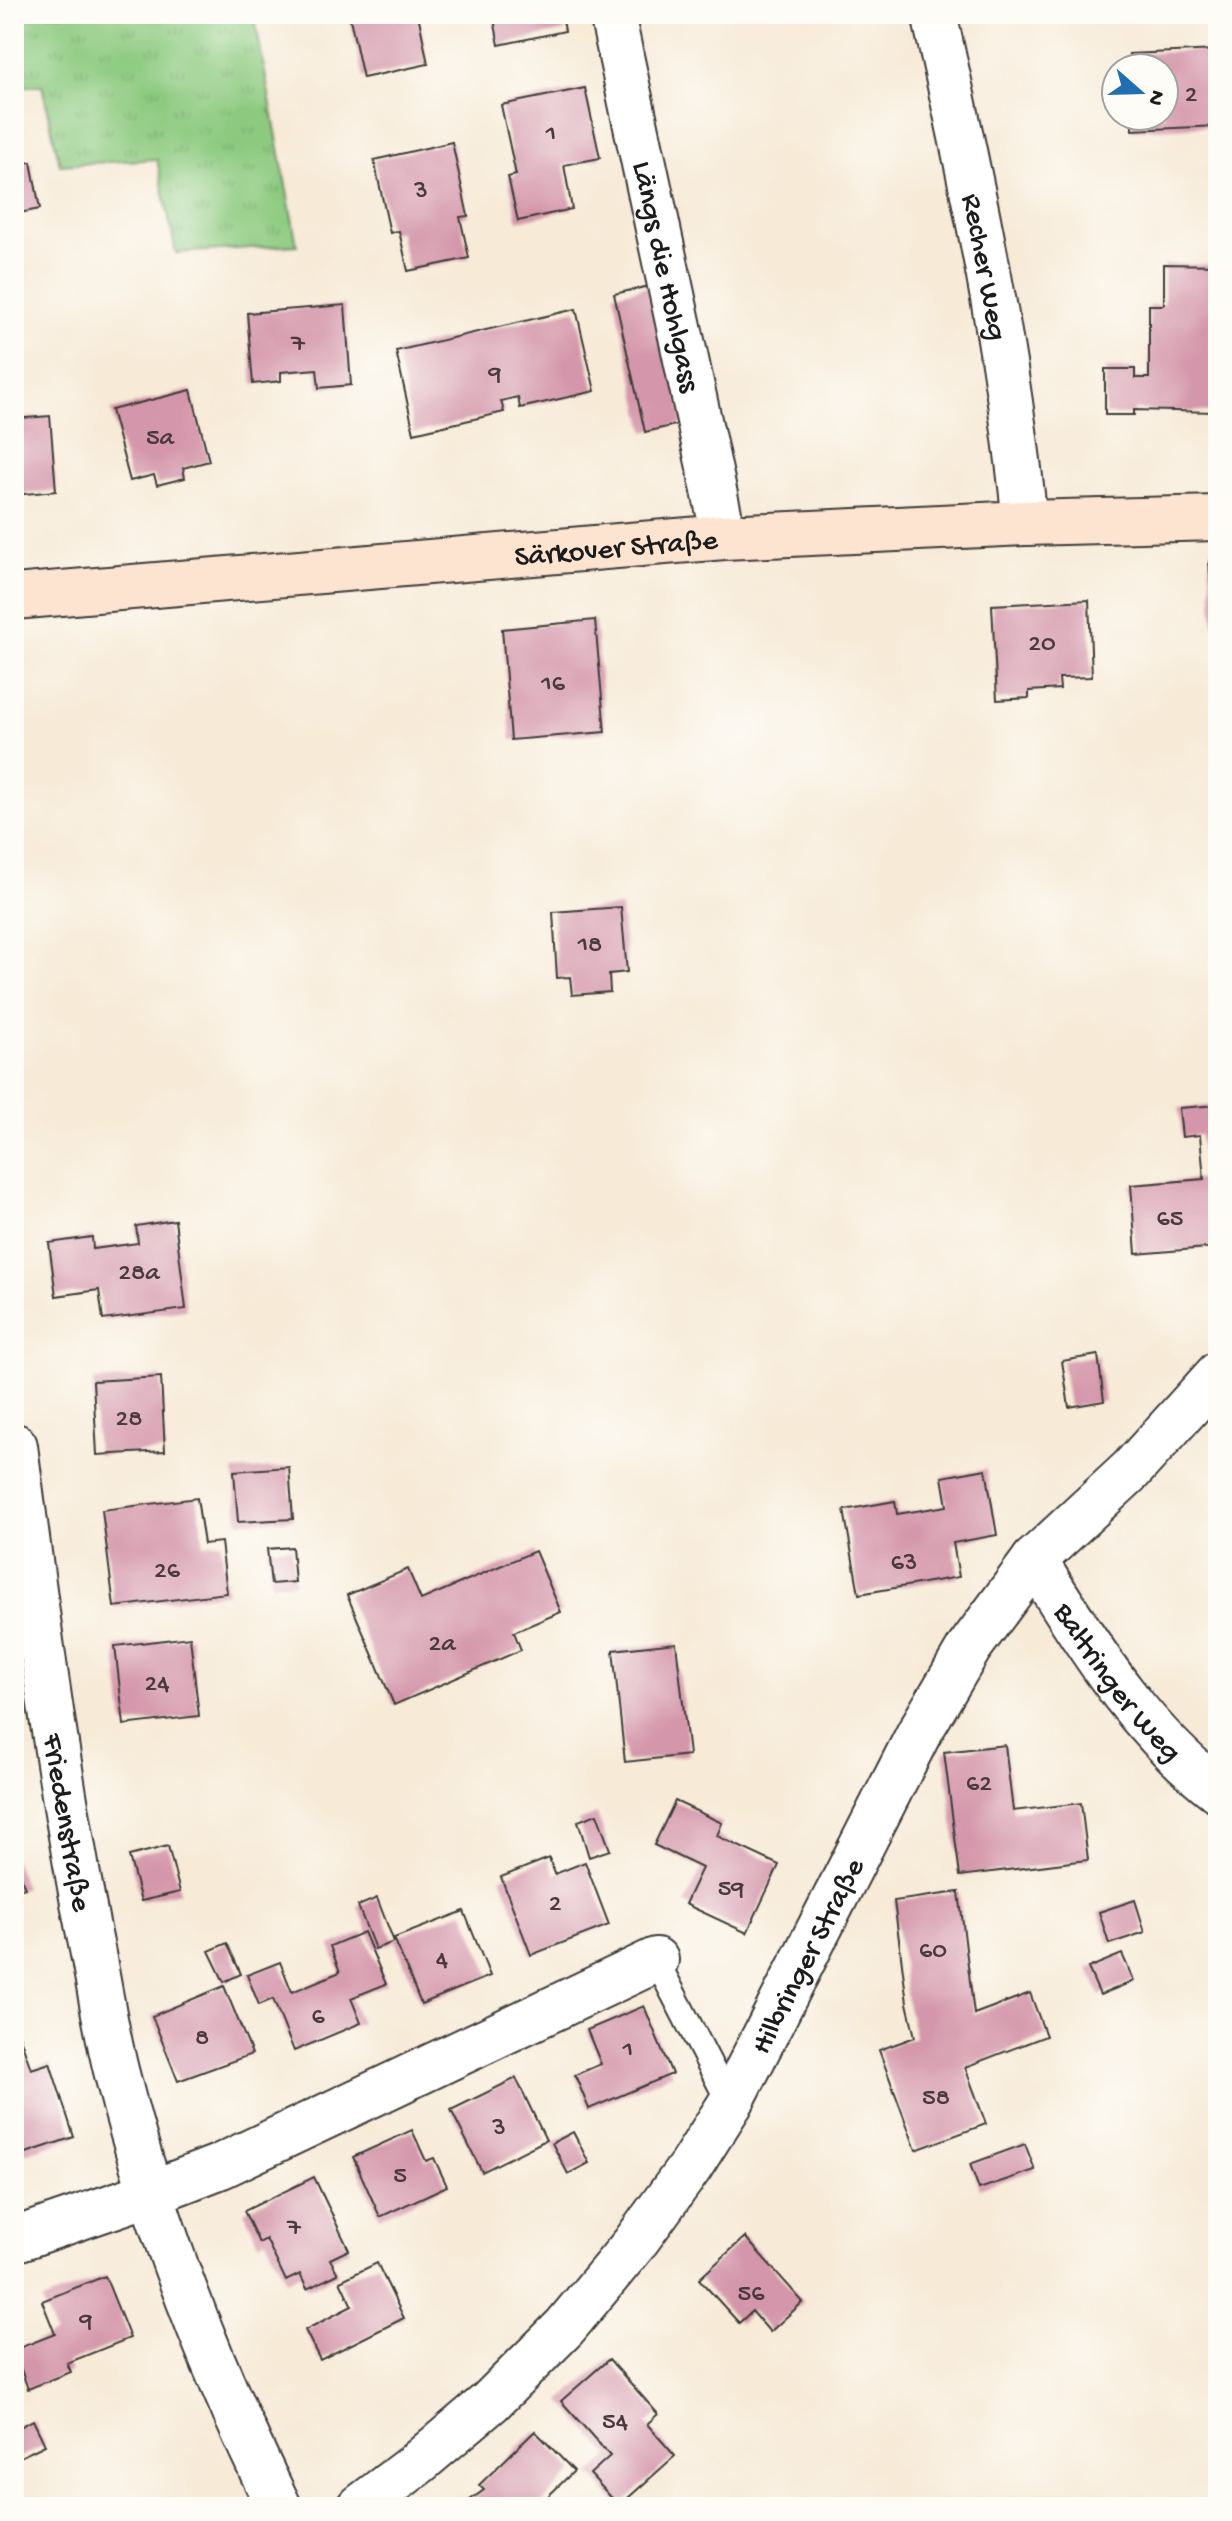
<svg xmlns="http://www.w3.org/2000/svg" width="1232" height="2521" viewBox="0 0 1232 2521" font-family="'Gochi Hand',sans-serif">
<style>
.grass{fill:url(#grass-tufts);stroke:#54734e;stroke-width:2}
.building{fill:#d496aa}
.lines{fill:none;stroke-linecap:round;stroke-linejoin:round}
.lane-casing{stroke:#3d3b38;stroke-width:28}
.street-casing{stroke:#3d3b38;stroke-width:48}
.secondary-casing{stroke:#3d3b38;stroke-width:48}
.lane{stroke:#fff;stroke-width:24}
.street{stroke:#fff;stroke-width:44}
.secondary{stroke:#fde4d1;stroke-width:44}
.labels{text-anchor:middle;stroke-width:6;stroke-linejoin:round;paint-order:stroke}
.number-label{font-size:26px;fill:#4a3a40}
.street-label{font-size:30px;fill:#1c1c1c;stroke:#fdfcf7}
</style>
<defs>
<pattern id="grass-tufts" width="24" height="20" patternUnits="userSpaceOnUse" patternTransform="scale(2)"><rect width="24" height="20" fill="#8dca80"/><path d="M3 7l-1-3M5 7V3M7 7l1-3M15 17l-1-3M17 17v-4M19 17l1-3" fill="none" stroke="#79ad6e"/></pattern>
</defs>
<rect width="100%" height="100%" fill="#fdfcf7"/>
<filter id="ink" filterUnits="userSpaceOnUse"><feTurbulence type="fractalNoise" baseFrequency=".0125" numOctaves="2"/><feDisplacementMap in="SourceGraphic" scale="16" xChannelSelector="R" yChannelSelector="G"/><feConvolveMatrix kernelMatrix="1 2 1 2 8 2 1 2 1" color-interpolation-filters="sRGB"/></filter>
<filter id="wash" filterUnits="userSpaceOnUse"><feTurbulence type="fractalNoise" baseFrequency=".006" numOctaves="4" result="noise"/><feDisplacementMap in="SourceGraphic" scale="32" xChannelSelector="R" yChannelSelector="G"/><feGaussianBlur stdDeviation="1.8" result="paint"/><feColorMatrix in="noise" values="0 0 0 0 0 0 0 0 0 0 0 0 0 0 0 0 0 1.4 0 .05"/><feComposite in="paint" operator="in"/></filter>
<g filter="url(#wash)">
<rect width="100%" height="100%" fill="#f7ead7"/>
<path class="grass" d="M 14,14 L 254,14 L 297,245 L 176,253 L 157,159 L 60,165 L 42,85 L 14,87 Z"/>
<g id="blocks">
<path class="building" d="M 349,14 L 418,14 L 428,64 L 363,78 Z
M 493,14 L 562,14 L 565,31 L 499,45 Z
M 1218,50 L 1218,126 L 1132,130 L 1132,116 L 1164,116 L 1164,68 L 1130,68 L 1129,54 Z
M 585,88 L 600,158 L 564,165 L 572,209 L 518,221 L 508,177 L 516,175 L 501,105 Z
M 452,142 L 468,216 L 460,217 L 469,258 L 408,271 L 399,231 L 390,233 L 374,160 Z
M 31,162 L 40,209 L 14,214 L 14,165 Z
M 1164,264 L 1218,265 L 1215,412 L 1134,410 L 1134,415 L 1105,415 L 1105,369 L 1135,369 L 1135,378 L 1149,378 L 1149,305 L 1164,305 Z
M 654,285 L 684,423 L 645,432 L 614,294 Z
M 345,305 L 351,385 L 319,388 L 317,369 L 281,372 L 281,381 L 253,384 L 247,313 Z
M 576,309 L 595,391 L 520,408 L 518,397 L 501,401 L 504,412 L 414,433 L 396,351 Z
M 191,390 L 209,461 L 183,468 L 185,478 L 157,485 L 154,475 L 130,481 L 111,410 Z
M 50,416 L 56,491 L 14,495 L 14,419 Z
M 1218,560 L 1218,626 L 1214,626 L 1209,561 Z
M 1089,600 L 1092,677 L 1059,678 L 1060,689 L 1029,691 L 1029,698 L 997,700 L 992,605 Z
M 595,620 L 605,732 L 511,740 L 502,629 Z
M 621,907 L 627,972 L 609,974 L 610,992 L 572,995 L 570,977 L 557,978 L 553,912 Z
M 1218,1105 L 1218,1247 L 1136,1254 L 1131,1185 L 1204,1179 L 1200,1135 L 1182,1137 L 1179,1108 Z
M 175,1220 L 186,1309 L 103,1320 L 99,1290 L 56,1296 L 49,1243 L 92,1237 L 93,1249 L 138,1243 L 136,1226 Z
M 1098,1355 L 1104,1401 L 1069,1407 L 1062,1361 Z
M 161,1377 L 165,1451 L 97,1455 L 93,1381 Z
M 289,1467 L 293,1519 L 238,1522 L 234,1471 Z
M 986,1469 L 997,1535 L 953,1543 L 959,1577 L 859,1594 L 844,1510 L 895,1501 L 897,1514 L 947,1506 L 942,1477 Z
M 197,1498 L 204,1544 L 221,1542 L 227,1593 L 114,1607 L 102,1510 Z
M 292,1547 L 295,1582 L 271,1584 L 267,1549 Z
M 535,1551 L 561,1612 L 514,1632 L 521,1650 L 394,1705 L 347,1595 L 408,1569 L 421,1600 Z
M 190,1637 L 199,1716 L 124,1725 L 115,1646 Z
M 676,1643 L 689,1755 L 625,1762 L 613,1650 Z
M 1005,1745 L 1013,1811 L 1081,1803 L 1088,1860 L 960,1876 L 944,1752 Z
M 675,1801 L 722,1823 L 717,1836 L 779,1865 L 747,1933 L 685,1904 L 702,1868 L 654,1845 Z
M 597,1814 L 610,1850 L 589,1857 L 578,1821 Z
M 168,1846 L 180,1892 L 141,1901 L 129,1856 Z
M 549,1858 L 555,1874 L 585,1862 L 609,1925 L 531,1955 L 501,1877 Z
M 14,1859 L 25,1888 L 14,1891 Z
M 959,1892 L 974,2014 L 1030,1993 L 1046,2036 L 965,2067 L 986,2124 L 916,2150 L 879,2050 L 915,2037 L 907,2003 L 894,1901 Z
M 377,1898 L 394,1942 L 375,1949 L 358,1906 Z
M 1135,1900 L 1145,1932 L 1109,1944 L 1099,1912 Z
M 464,1911 L 490,1976 L 421,2004 L 394,1938 Z
M 364,1932 L 386,1984 L 351,1998 L 361,2023 L 294,2051 L 273,1999 L 259,2005 L 247,1975 L 280,1962 L 292,1992 L 340,1972 L 330,1946 Z
M 227,1943 L 241,1974 L 224,1982 L 209,1951 Z
M 1122,1954 L 1134,1981 L 1100,1995 L 1088,1968 Z
M 224,1986 L 252,2054 L 178,2081 L 152,2016 Z
M 644,2006 L 672,2074 L 589,2109 L 575,2075 L 601,2064 L 587,2030 Z
M 14,2020 L 31,2069 L 50,2063 L 74,2137 L 14,2157 Z
M 516,2078 L 546,2140 L 482,2172 L 451,2110 Z
M 412,2130 L 426,2161 L 434,2158 L 447,2186 L 380,2217 L 353,2157 Z
M 573,2132 L 589,2163 L 568,2174 L 552,2143 Z
M 1025,2144 L 1035,2170 L 979,2189 L 970,2164 Z
M 314,2177 L 349,2250 L 330,2259 L 338,2274 L 307,2289 L 300,2274 L 286,2281 L 266,2239 L 259,2243 L 244,2211 Z
M 745,2237 L 803,2302 L 770,2332 L 752,2311 L 739,2323 L 699,2279 Z
M 377,2263 L 404,2318 L 320,2360 L 305,2330 L 352,2306 L 340,2281 Z
M 105,2276 L 130,2338 L 67,2363 L 71,2372 L 28,2389 L 14,2350 L 55,2334 L 42,2301 Z
M 609,2359 L 658,2414 L 647,2424 L 675,2456 L 619,2506 L 590,2474 L 610,2456 L 561,2401 Z
M 33,2420 L 45,2445 L 14,2460 L 14,2430 Z
M 535,2431 L 574,2471 L 537,2507 L 460,2507 L 484,2490 L 479,2485 Z"/>
</g>
</g>
<g filter="url(#ink)">
<use href="#blocks" fill-opacity="0" stroke="#3d3b38" stroke-width="2"/>
<g class="lines">
<defs>
<path id="lane" d="M 656,1960 L 730,2104"/>
<g id="street">
<path id="s1" d="M 612,14 L 724,537"/>
<path id="s2" d="M 934,14 C 972,182 1008,352 1025,523"/>
<path id="s3" d="M 15,1446 C 37,1616 59,1786 93,1954 C 101,1995 107,2037 118,2078 C 155,2226 212,2370 279,2507"/>
<path id="s4" d="M 1034,1560 C 1089,1646 1136,1727 1218,1790"/>
<path d="M 14,2240 L 151,2193 L 221,2166 L 656,1960"/>
<path id="s5" d="M 360,2507 L 419,2462 L 490,2402 L 565,2327 L 634,2244 L 690,2167 L 730,2104 L 919,1733 L 969,1648 L 1034,1560 L 1131,1470 L 1218,1374"/>
</g>
<g id="secondary">
<path id="s6" d="M 14,597 L 724,537 L 1025,523 L 1218,518"/>
</g>
</defs>
<use href="#lane" class="lane-casing"/>
<use href="#street" class="street-casing"/>
<use href="#secondary" class="secondary-casing"/>
<use href="#lane" class="lane"/>
<use href="#street" class="street"/>
<use href="#secondary" class="secondary"/>
</g>
</g>
<g class="labels">
<g class="number-label">
<text x="1191" y="101">2</text>
<text x="551" y="140">1</text>
<text x="421" y="197">3</text>
<text x="298" y="350">7</text>
<text x="495" y="380">9</text>
<text x="160" y="444">5a</text>
<text x="1042" y="650">20</text>
<text x="553" y="690">16</text>
<text x="590" y="951">18</text>
<text x="1170" y="1225">65</text>
<text x="139" y="1279">28a</text>
<text x="129" y="1425">28</text>
<text x="904" y="1569">63</text>
<text x="167" y="1577">26</text>
<text x="442" y="1650">2a</text>
<text x="157" y="1690">24</text>
<text x="979" y="1790">62</text>
<text x="731" y="1895">59</text>
<text x="555" y="1910">2</text>
<text x="933" y="1957">60</text>
<text x="442" y="1966">4</text>
<text x="318" y="2023">6</text>
<text x="202" y="2044">8</text>
<text x="628" y="2056">1</text>
<text x="936" y="2104">58</text>
<text x="499" y="2134">3</text>
<text x="400" y="2182">5</text>
<text x="294" y="2234">7</text>
<text x="751" y="2300">56</text>
<text x="86" y="2327">9</text>
<text x="615" y="2428">54</text>
</g>
<g class="street-label">
<text dy="10" stroke="none"><textPath href="#s2" startOffset="258">Recher Weg</textPath></text>
<text dy="10" stroke="none"><textPath href="#s1" startOffset="268">Längs die Hohlgass</textPath></text>
<text dy="10" stroke="none"><textPath href="#s6" startOffset="604">Särkover Straße</textPath></text>
<text dy="10" stroke="none"><textPath href="#s4" startOffset="148">Baltringer Weg</textPath></text>
<text dy="10" stroke="none"><textPath href="#s3" startOffset="380">Friedenstraße</textPath></text>
<text dy="10" stroke="none"><textPath href="#s5" startOffset="718">Hilbringer Straße</textPath></text>
</g>
</g>
<rect width="1232" height="2521" fill="none" stroke="#fdfcf7" stroke-width="48"/>
<g transform="translate(1140 92) rotate(110)"><circle r="38" fill="#fdfcf7" stroke="#a3a29f" stroke-width="2"/>
<path d="M0-6L14 30L0 20L-14 30Z" fill="#1f6fb2"/>
<text y="-12" font-size="22" font-weight="bold" text-anchor="middle" fill="#1c1c1c">N</text>
</g>
</svg>
